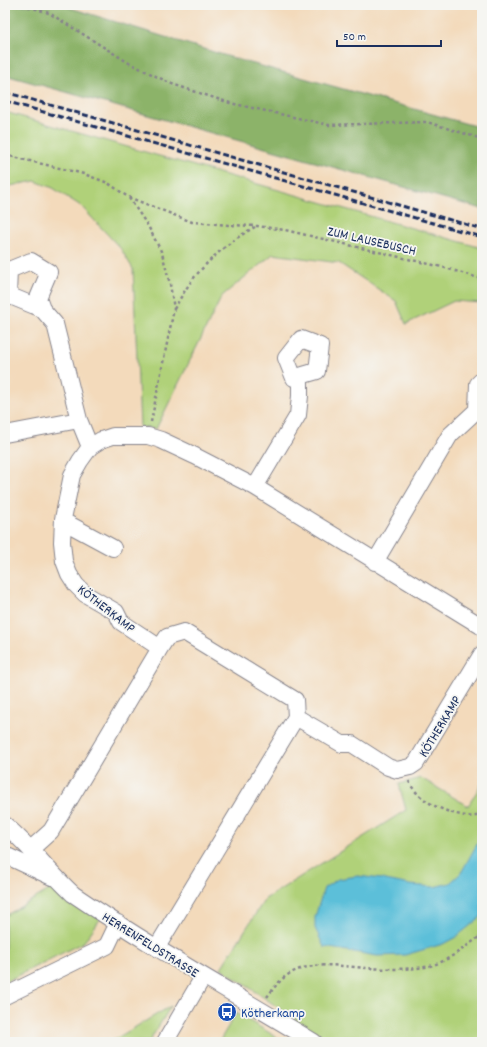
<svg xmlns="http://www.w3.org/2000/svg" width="487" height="1047" viewBox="0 0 487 1047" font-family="Dekko,sans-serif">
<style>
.green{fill:#b0d179;stroke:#66806c}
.forest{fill:#8cb369;stroke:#547164}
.water{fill:#5bbfd9;stroke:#3b779c}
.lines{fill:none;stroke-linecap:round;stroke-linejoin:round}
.minor-casing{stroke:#87848c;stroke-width:18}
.path{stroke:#87848c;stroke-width:2.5;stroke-dasharray:3 3;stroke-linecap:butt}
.minor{stroke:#fff;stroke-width:16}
.rail{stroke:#1b2f5e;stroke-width:3;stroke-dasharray:6 3;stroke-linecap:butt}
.labels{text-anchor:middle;stroke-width:3.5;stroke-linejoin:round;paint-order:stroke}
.street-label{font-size:14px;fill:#1b2f5e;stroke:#f6f6f2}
.transit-label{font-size:14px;fill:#164399;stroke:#f6f6f2;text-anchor:start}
</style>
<rect width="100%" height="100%" fill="#f6f6f2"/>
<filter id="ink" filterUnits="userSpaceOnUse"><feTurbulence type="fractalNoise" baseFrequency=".025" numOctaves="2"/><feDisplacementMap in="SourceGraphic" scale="8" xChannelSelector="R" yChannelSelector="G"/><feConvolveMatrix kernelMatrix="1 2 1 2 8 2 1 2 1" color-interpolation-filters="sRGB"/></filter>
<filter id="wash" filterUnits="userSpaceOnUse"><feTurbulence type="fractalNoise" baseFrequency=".012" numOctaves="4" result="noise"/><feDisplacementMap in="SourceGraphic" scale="16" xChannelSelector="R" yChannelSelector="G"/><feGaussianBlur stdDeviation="0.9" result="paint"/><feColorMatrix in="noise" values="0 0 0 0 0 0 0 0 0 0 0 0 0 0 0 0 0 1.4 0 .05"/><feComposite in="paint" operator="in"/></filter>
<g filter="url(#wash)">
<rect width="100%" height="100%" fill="#f3dabb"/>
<path class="green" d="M 5,112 L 482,248 L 482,303 L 454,301 L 406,324 L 396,301 L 339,263 L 273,254 L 222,296 L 156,429 L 140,427 L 133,269 L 121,249 L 81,206 L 53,188 L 35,181 L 5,187 Z
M 421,778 L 468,806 L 482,783 L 482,1042 L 328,1042 L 221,968 L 265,899 L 406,810 L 399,784 Z
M 56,886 L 101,918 L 84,942 L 5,982 L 5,916 Z
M 171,1006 L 149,1042 L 110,1042 Z
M 236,1013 L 285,1042 L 219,1042 Z"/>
<path class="forest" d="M 5,5 L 61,5 L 240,60 L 482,128 L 482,209 L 5,75 Z"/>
<path class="water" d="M 482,835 L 482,916 L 456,937 L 443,944 L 405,955 L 377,956 L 324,947 L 315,928 L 315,917 L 324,888 L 338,879 L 358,876 L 381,879 L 410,885 L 434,887 L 450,883 L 461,873 Z"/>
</g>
<g filter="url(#ink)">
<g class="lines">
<defs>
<path id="minor" d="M 42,309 L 8,295 L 9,270 L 31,261 L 49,272 L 38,298 L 42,309 L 55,324 L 79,420 L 90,447
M 477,410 L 478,384 L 482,380
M 5,434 L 79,420
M 255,487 L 298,415 L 300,396 L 300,376 L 317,371 L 320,346 L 301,339 L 286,358 L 294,378 L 300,376
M 63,521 L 113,548
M 375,562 L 450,435 L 477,410 L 482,410
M 160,648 L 167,637 L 184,632 L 295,700 L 296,717
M 5,825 C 30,846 49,872 73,894 C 151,947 233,993 314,1042
M 31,849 L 51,831 L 160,648 L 121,622 L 116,612 L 85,594 L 76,585 L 69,574 L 64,561 L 62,542 L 63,519 L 72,475 L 80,461 L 90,447 L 101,440 L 113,436 L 148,436 L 161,440 L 195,456 L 255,487 L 481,626 L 482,627
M 5,855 L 52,877
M 157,947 L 296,717 L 342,744 L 352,744 L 388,767 L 397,770 L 410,767 L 416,763 L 482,654
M 5,996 L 107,946 L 118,923
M 165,1042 L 203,977"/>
</defs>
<use href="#minor" class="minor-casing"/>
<path class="path" d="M 23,5 L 49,13 L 129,63 L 172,84 L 230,103 L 329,125 L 427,122 L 482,139
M 5,155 L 84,174 L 108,183 L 128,197 L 192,222 L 228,225 L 257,226 L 285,230 L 442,267 L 482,279
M 129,198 L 148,226 L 162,253 L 170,284 L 174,309 L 151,422
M 174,309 C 180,299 186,288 193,279 C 210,258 231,240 255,227
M 409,781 C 417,801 446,813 466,816 C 471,817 477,816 482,815
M 267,997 C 273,989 282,977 291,973 C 313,961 341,966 366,968 C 384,969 412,970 430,966 C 449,961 466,946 482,935"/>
<use href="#minor" class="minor"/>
<path class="rail" d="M 5,92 L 482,229
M 5,101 L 482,237"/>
</g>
</g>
<defs>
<symbol id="bus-disc" viewBox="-11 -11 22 22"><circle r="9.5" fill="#1a4fb4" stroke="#f6f6f2"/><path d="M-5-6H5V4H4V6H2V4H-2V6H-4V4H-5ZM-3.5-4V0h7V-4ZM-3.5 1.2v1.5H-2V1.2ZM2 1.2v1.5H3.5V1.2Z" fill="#fff"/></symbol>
</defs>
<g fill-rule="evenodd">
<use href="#bus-disc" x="216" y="1001" width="22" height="22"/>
</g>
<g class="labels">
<g class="street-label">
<text transform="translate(372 240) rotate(13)" y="5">ZUM LAUSEBUSCH</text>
<text transform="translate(107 608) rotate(38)" y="5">KÖTHERKAMP</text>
<text transform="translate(439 726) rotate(-59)" y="5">KÖTHERKAMP</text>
<text transform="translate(151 944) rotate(32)" y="5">HERRENFELDSTRASSE</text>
</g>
<g class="transit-label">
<text x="241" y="1017">Kötherkamp</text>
</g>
</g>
<rect width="487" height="1047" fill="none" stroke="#f6f6f2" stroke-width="20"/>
<path d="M337 40v6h104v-6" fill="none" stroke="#1b2f5e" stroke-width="2"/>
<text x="343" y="40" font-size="12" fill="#1b2f5e" stroke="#f6f6f2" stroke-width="3" paint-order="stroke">50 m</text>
</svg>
